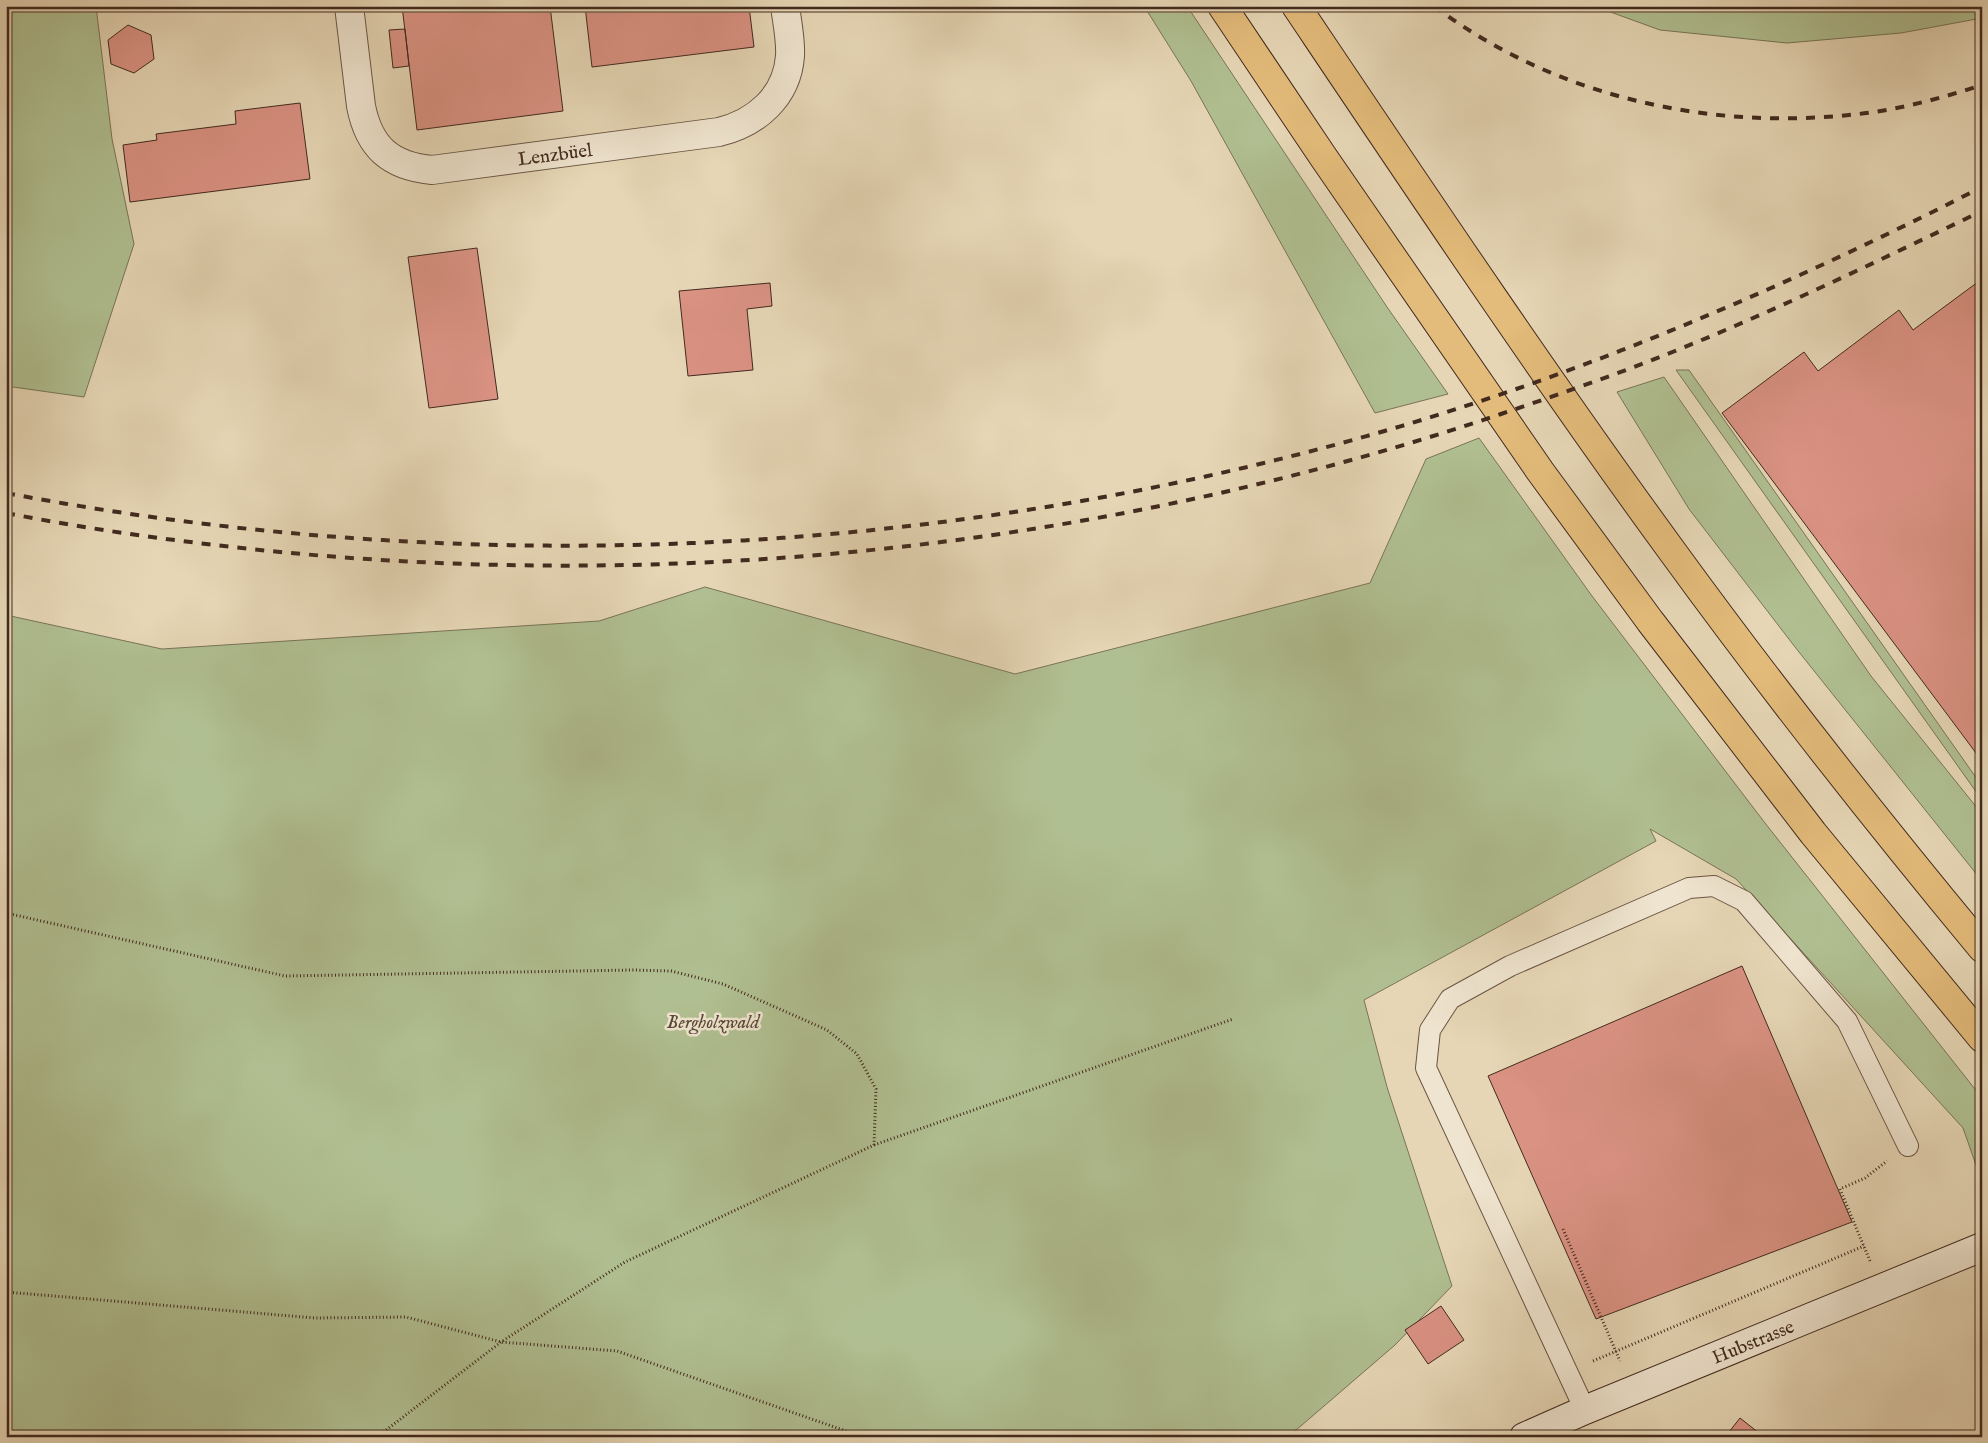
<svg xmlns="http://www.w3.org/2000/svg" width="1988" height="1443" viewBox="0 0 1988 1443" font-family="'IM FELL English',serif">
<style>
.green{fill:#b0bf91;stroke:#797458}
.building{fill:#da9283;stroke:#422a1f}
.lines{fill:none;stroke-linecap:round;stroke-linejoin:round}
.lane-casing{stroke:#6b5544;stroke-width:22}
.street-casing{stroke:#6b5544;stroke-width:30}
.secondary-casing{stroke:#422a1f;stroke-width:30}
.highway-casing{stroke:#422a1f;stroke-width:30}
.path{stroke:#422a1f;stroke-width:3;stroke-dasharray:1 2.5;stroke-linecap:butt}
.lane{stroke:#efe4cf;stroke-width:20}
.street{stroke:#efe4cf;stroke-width:28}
.secondary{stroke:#efe4cf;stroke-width:28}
.highway{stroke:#e3bb7a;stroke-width:28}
.rail{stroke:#422a1f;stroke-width:4;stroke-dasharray:9 9;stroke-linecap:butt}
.labels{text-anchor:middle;stroke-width:5;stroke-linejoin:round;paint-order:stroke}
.street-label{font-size:19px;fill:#422a1f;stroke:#efe4cf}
.park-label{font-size:19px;font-style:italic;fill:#584836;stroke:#efe4cf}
</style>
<rect width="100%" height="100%" fill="#e6d6b5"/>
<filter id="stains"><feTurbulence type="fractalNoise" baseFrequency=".004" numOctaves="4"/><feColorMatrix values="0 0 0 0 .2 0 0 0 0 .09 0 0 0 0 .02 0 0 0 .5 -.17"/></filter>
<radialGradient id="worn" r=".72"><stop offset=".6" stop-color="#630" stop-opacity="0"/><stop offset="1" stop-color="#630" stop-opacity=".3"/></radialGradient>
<path class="green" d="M 6,6 L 96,6 L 112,139 L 134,244 L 84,397 L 6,386 Z
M 1144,6 L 1187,6 L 1387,307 L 1448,394 L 1375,413 L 1191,81 Z
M 1594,6 L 1982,6 L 1982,18 L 1901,33 L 1787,43 L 1660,30 Z
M 1676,370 L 1689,370 L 1982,786 L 1982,800 Z
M 1664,377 L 1871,676 L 1982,814 L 1982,881 L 1795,647 L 1689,509 L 1617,392 Z
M 1479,438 L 1592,596 L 1765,823 L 1982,1098 L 1982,1182 L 1963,1128 L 1736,879 L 1650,829 L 1656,841 L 1364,1000 L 1387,1087 L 1452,1286 L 1395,1345 L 1288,1437 L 6,1437 L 6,615 L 162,649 L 599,621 L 705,587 L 1015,674 L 1370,583 L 1426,459 Z"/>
<path class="building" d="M 402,6 L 550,6 L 563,111 L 417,130 Z
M 585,6 L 749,6 L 754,47 L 592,67 Z
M 881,6 L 917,6 L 881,9 Z
M 128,25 L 151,35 L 154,59 L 134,73 L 111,64 L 108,40 Z
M 405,29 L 409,66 L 393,68 L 389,30 Z
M 300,103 L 310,179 L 130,202 L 123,145 L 157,140 L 156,134 L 236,124 L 235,111 Z
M 477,248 L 498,399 L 429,408 L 408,257 Z
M 1982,279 L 1982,761 L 1722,413 L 1804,352 L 1818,371 L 1899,310 L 1913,330 Z
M 770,283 L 772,306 L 747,309 L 753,370 L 688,376 L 679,291 Z
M 1742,966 L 1852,1222 L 1596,1319 L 1488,1076 Z
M 1441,1306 L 1464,1340 L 1428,1364 L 1405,1330 Z
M 1740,1418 L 1764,1437 L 1725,1437 Z"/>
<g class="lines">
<defs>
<path id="lane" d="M 1585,1410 L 1426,1068 L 1430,1030 L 1450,999 L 1510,966 L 1689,888 L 1714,886 L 1744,901 L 1847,1021 L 1908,1146"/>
<g id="street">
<path id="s1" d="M 349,6 L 361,106 C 369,147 390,166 432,170 L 719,132 C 756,123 787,97 790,56 C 791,40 787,22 785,6"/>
</g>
<g id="secondary">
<path id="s2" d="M 1524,1437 L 1585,1410 L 1982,1247"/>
</g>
<path id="highway" d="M 1222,6 L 1324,158 L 1540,471 L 1650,621 L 1813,833 L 1982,1038
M 1296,6 C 1419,189 1542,373 1672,551 C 1771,687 1875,819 1982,948"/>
</defs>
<use href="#lane" class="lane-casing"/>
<use href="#street" class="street-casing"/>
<use href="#secondary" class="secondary-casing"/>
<use href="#highway" class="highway-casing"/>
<path class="path" d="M 6,913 L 285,976 L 633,970 L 671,971 L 723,984 L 827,1030 L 857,1054 L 876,1089 L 874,1145 L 625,1262 L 501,1342 L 377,1437
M 874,1145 L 1233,1019
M 1563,1229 L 1620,1361
M 1870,1261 L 1840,1189 L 1865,1178 L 1887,1161
M 6,1292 L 315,1318 L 406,1317 L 501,1342 L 617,1351 L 863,1437
M 1593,1361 L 1864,1246"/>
<use href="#lane" class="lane"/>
<use href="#street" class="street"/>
<use href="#secondary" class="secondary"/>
<use href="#highway" class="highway"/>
<path class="rail" d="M 1434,6 C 1552,95 1704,130 1849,115 C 1894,111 1939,99 1982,85
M 6,493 C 469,581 953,559 1405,425 C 1605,365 1796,282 1982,187
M 6,513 C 93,530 181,542 270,551 C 682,592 1108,547 1501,414 C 1560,394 1618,374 1675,351 C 1779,309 1880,260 1982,211"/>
</g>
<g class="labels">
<g class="street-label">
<text dy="7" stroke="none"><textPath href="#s1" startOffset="329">Lenzbüel</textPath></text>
<text dy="7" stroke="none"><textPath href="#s2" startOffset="248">Hubstrasse</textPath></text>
</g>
<g class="park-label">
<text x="713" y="1028">Bergholzwald</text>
</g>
</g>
<rect width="1988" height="1443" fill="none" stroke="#e6d6b5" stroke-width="25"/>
<rect x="8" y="8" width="1973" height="1428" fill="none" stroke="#422a1f" stroke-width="2.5"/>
<rect x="12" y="12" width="1963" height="1418" fill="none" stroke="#422a1f"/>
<rect width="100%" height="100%" filter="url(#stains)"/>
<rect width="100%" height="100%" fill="url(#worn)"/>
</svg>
